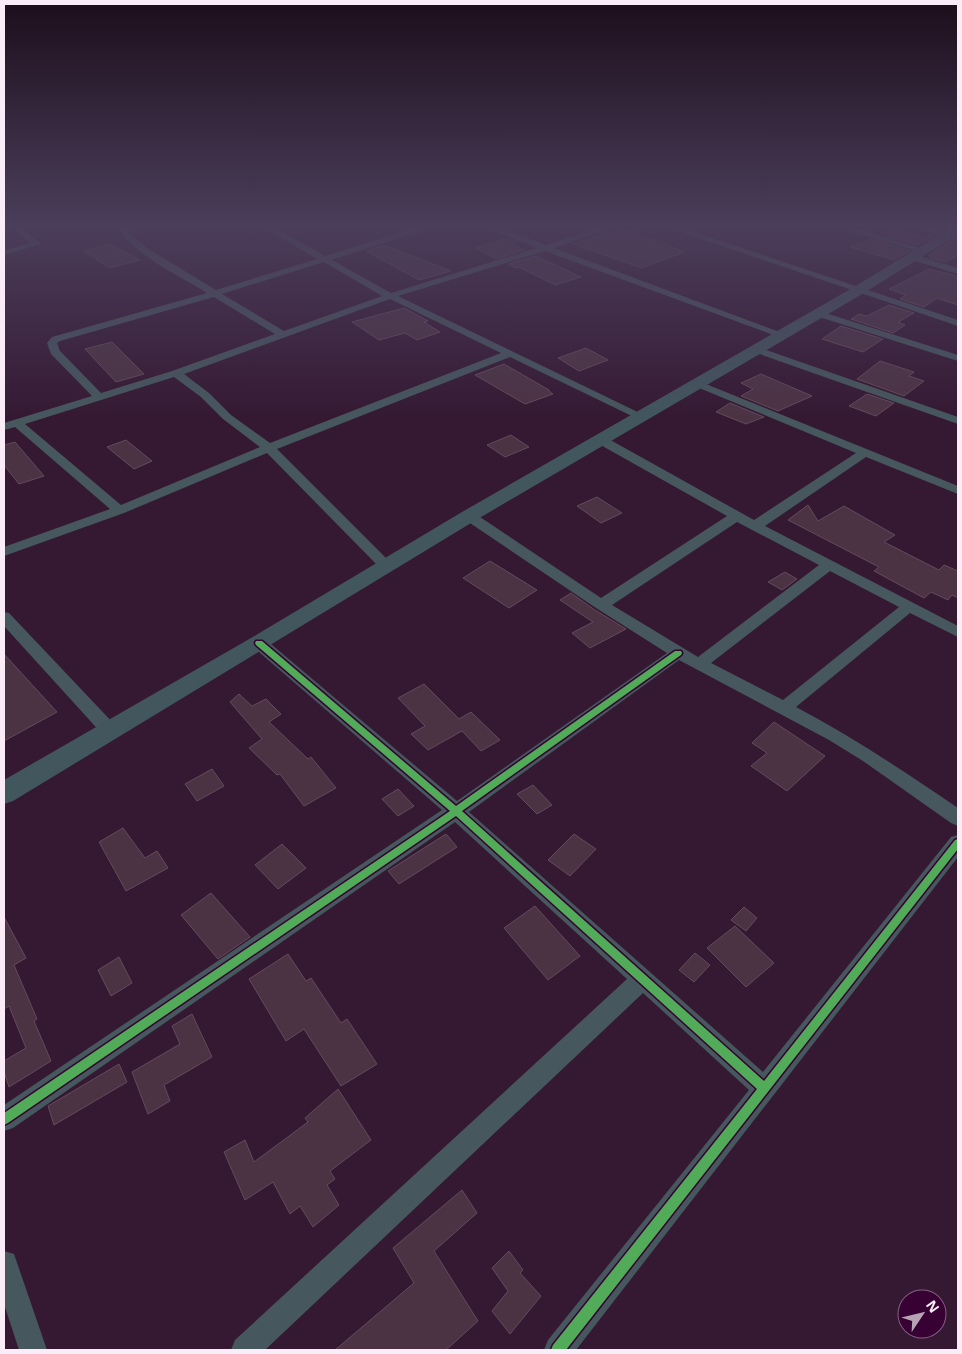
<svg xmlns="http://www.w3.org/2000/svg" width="962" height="1354" viewBox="0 0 962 1354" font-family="'Noto Sans',sans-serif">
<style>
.building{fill:#4c3344;stroke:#654a5c}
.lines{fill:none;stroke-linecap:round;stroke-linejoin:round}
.street{fill:#46575e;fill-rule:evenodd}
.secondary{fill:#42565e;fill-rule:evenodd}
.cycleway-casing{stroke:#370133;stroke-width:3}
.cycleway{fill:#51ab58;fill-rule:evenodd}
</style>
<rect width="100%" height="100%" fill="#351933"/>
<path class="building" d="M 891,229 L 923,237 L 929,234 L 934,236 L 918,245 L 881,234 Z
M 629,230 L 684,252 L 642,268 L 573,244 L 608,232 L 613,234 Z
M 508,238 L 516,242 L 514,246 L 524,250 L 496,259 L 476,248 Z
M 870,239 L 910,251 L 894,260 L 850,247 Z
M 951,241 L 958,243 L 958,256 L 945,262 L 930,258 L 929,255 Z
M 110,244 L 140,260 L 109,268 L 84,251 Z
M 384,245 L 451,271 L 419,280 L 366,251 Z
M 536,256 L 581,277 L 555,285 L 519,267 L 516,268 L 508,264 Z
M 929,269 L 958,276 L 958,305 L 937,298 L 924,307 L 900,299 L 906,295 L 889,289 Z
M 889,305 L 914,313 L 898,322 L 905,325 L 893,333 L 851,319 L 859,314 L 867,316 Z
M 404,308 L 428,321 L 424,322 L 440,332 L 417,340 L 405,333 L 379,340 L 352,322 Z
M 841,326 L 883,339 L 863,352 L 822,339 Z
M 112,342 L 144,374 L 116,382 L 85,349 Z
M 586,348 L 608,360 L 579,371 L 558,358 Z
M 880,361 L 914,372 L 909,376 L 924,381 L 904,396 L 857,379 Z
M 504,364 L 549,390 L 548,390 L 553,394 L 525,404 L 475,375 Z
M 761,374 L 812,396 L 778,411 L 741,396 L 753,389 L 741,383 Z
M 867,394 L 894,403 L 876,416 L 849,406 Z
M 730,403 L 764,417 L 746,424 L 716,412 Z
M 511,435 L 529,447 L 505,457 L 487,445 Z
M 126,440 L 152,461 L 134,469 L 107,447 Z
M 15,442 L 39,470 L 44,476 L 19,484 L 4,465 L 4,445 Z
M 597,497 L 622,513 L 601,523 L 577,506 Z
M 808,505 L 818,521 L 844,506 L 895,535 L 884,542 L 939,570 L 944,565 L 958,571 L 958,598 L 952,595 L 948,600 L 931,592 L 924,598 L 874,571 L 879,567 L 788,520 Z
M 490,561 L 537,590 L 509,608 L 463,578 Z
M 785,572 L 797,579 L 782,590 L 768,582 Z
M 571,593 L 595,610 L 626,629 L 590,648 L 572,633 L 593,622 L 560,600 Z
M 4,654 L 57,712 L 4,741 Z
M 424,684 L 459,719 L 471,712 L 500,740 L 481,751 L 462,731 L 428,750 L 411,734 L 425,726 L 398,698 Z
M 239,694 L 252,706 L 266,699 L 281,714 L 269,722 L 308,759 L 311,757 L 336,788 L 304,806 L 280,774 L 277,775 L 249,748 L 262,739 L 230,702 Z
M 774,722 L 825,756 L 787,791 L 751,766 L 767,753 L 752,743 Z
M 212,769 L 224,786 L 197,801 L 185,784 Z
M 533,785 L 552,805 L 537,814 L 517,794 Z
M 398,789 L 414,806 L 398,816 L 382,799 Z
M 123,828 L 145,858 L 157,851 L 168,868 L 126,891 L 99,842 Z
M 446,834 L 457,847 L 399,884 L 388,871 Z
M 574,834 L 596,849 L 570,876 L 548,860 Z
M 282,844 L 306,868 L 278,889 L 255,865 Z
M 211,893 L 250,937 L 218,959 L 181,915 Z
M 535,906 L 580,956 L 548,980 L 504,928 Z
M 744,907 L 757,918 L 746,931 L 731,920 Z
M 4,917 L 26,958 L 14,965 L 37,1019 L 34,1021 L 51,1061 L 9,1087 L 4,1072 L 4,1061 L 26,1048 L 9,1006 L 4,1009 Z
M 735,926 L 774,963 L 746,987 L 707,948 Z
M 695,953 L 710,965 L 694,982 L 679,970 Z
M 288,954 L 306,981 L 311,978 L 341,1023 L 347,1019 L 377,1064 L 341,1086 L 304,1029 L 286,1041 L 249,979 Z
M 119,957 L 132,983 L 111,996 L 98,970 Z
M 192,1014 L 212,1057 L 164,1085 L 170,1101 L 148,1114 L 132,1072 L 180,1044 L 172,1026 Z
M 119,1064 L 127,1082 L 54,1125 L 48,1106 Z
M 338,1089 L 371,1140 L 330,1171 L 335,1179 L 327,1185 L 339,1205 L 313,1227 L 300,1206 L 290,1214 L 273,1182 L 245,1200 L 224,1152 L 245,1140 L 254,1162 L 308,1122 L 305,1118 Z
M 462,1190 L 477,1213 L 434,1251 L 478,1321 L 446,1350 L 335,1350 L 414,1283 L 393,1248 Z
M 509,1251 L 523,1270 L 520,1273 L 541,1296 L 510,1334 L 492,1311 L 508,1291 L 492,1268 Z"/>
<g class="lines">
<path class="street" d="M 10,227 L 20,227 L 41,244 L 4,255 L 4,250 L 31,243 Z
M 117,227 L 146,227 L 129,233 L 147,248 L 216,290 L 317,259 L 263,227 L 274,227 L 325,256 L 418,227 L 432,227 L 332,260 L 391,293 L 537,248 L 485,227 L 498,227 L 546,245 L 602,227 L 616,227 L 554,248 L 785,334 L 784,336 L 776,336 L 545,251 L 398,296 L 646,416 L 640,419 L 636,418 L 510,357 L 277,449 L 392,564 L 394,567 L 392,570 L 382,570 L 267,453 L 124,513 L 4,556 L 4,547 L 110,509 L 15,427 L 4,430 L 4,423 L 92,396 L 51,354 L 47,343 L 52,337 L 207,293 C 177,274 137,257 117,227 ZM 324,262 L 382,296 L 284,331 L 222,294 ZM 214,297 L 275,334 L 172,371 L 101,393 L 60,351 L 57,343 L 60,341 ZM 390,299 L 501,353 L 270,443 L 231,415 L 209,393 L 184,374 ZM 174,377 L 201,397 L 223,419 L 260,447 L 121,505 L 25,424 Z
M 666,227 L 679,227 L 958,320 L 958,326 Z
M 837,227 L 852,227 L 927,250 L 920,252 Z
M 913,227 L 927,227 L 958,236 L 958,241 Z
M 912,254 L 958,268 L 958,274 L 909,259 L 908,257 Z
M 816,310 L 958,355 L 958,361 L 813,315 L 811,313 Z
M 755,346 L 958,417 L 958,424 L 751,351 L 750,349 Z
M 696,380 L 958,486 L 958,494 L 866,457 L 765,526 L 958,626 L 958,637 L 910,613 L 796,707 C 853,737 905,772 958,808 L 958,826 L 951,823 L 863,761 L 829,740 L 679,660 L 469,812 L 763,1072 L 951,837 L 958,835 L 958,857 L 576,1350 L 544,1350 L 548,1340 L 749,1090 L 643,993 L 265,1350 L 231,1350 L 235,1340 L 627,979 L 455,822 L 13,1128 L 4,1131 L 4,1105 L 442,810 L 253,647 L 251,643 L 253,639 L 259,638 L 265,639 L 457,801 L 667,653 L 596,608 L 464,519 L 462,516 L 464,513 L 474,513 L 601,598 L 727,516 L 597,443 L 595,440 L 597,437 L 605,437 L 754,520 L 856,453 L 692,385 L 691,383 L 692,381 ZM 737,522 L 819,565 L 698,657 L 612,605 ZM 830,571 L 899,607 L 783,700 L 711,663 Z
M 4,612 L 9,613 L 116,726 L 119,731 L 116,736 L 110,737 L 104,736 L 4,626 Z
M 4,1251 L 14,1254 L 47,1350 L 19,1350 L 4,1304 Z"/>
<path class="secondary" d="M 952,227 L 958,227 L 958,234 L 864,293 L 476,520 L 13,801 L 4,804 L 4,780 L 251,638 L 462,512 L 854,287 Z"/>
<defs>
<path id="cycleway" d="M 256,641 L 262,641 L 456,806 L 675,651 L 681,651 L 682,653 L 681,655 L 462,811 L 764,1081 L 955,840 L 958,839 L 958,849 L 566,1350 L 551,1350 L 553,1345 L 757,1089 L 456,816 L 8,1123 L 4,1125 L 4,1113 L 450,811 L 256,645 L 255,643 Z"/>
</defs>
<use href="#cycleway" class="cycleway-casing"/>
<use href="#cycleway" class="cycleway"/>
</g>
<linearGradient id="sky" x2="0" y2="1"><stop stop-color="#1d0e1c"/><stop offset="0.54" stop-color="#4b3e5b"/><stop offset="1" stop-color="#4b3e5b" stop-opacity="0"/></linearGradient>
<rect width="962" height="417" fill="url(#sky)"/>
<rect width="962" height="1354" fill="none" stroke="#fbedf8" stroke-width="10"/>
<g transform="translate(922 1314) rotate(55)"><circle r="24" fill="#370133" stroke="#855f82"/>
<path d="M0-4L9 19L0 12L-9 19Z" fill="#b6a3b3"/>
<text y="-8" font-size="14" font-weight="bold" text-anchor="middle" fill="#fbedf8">N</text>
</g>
</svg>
